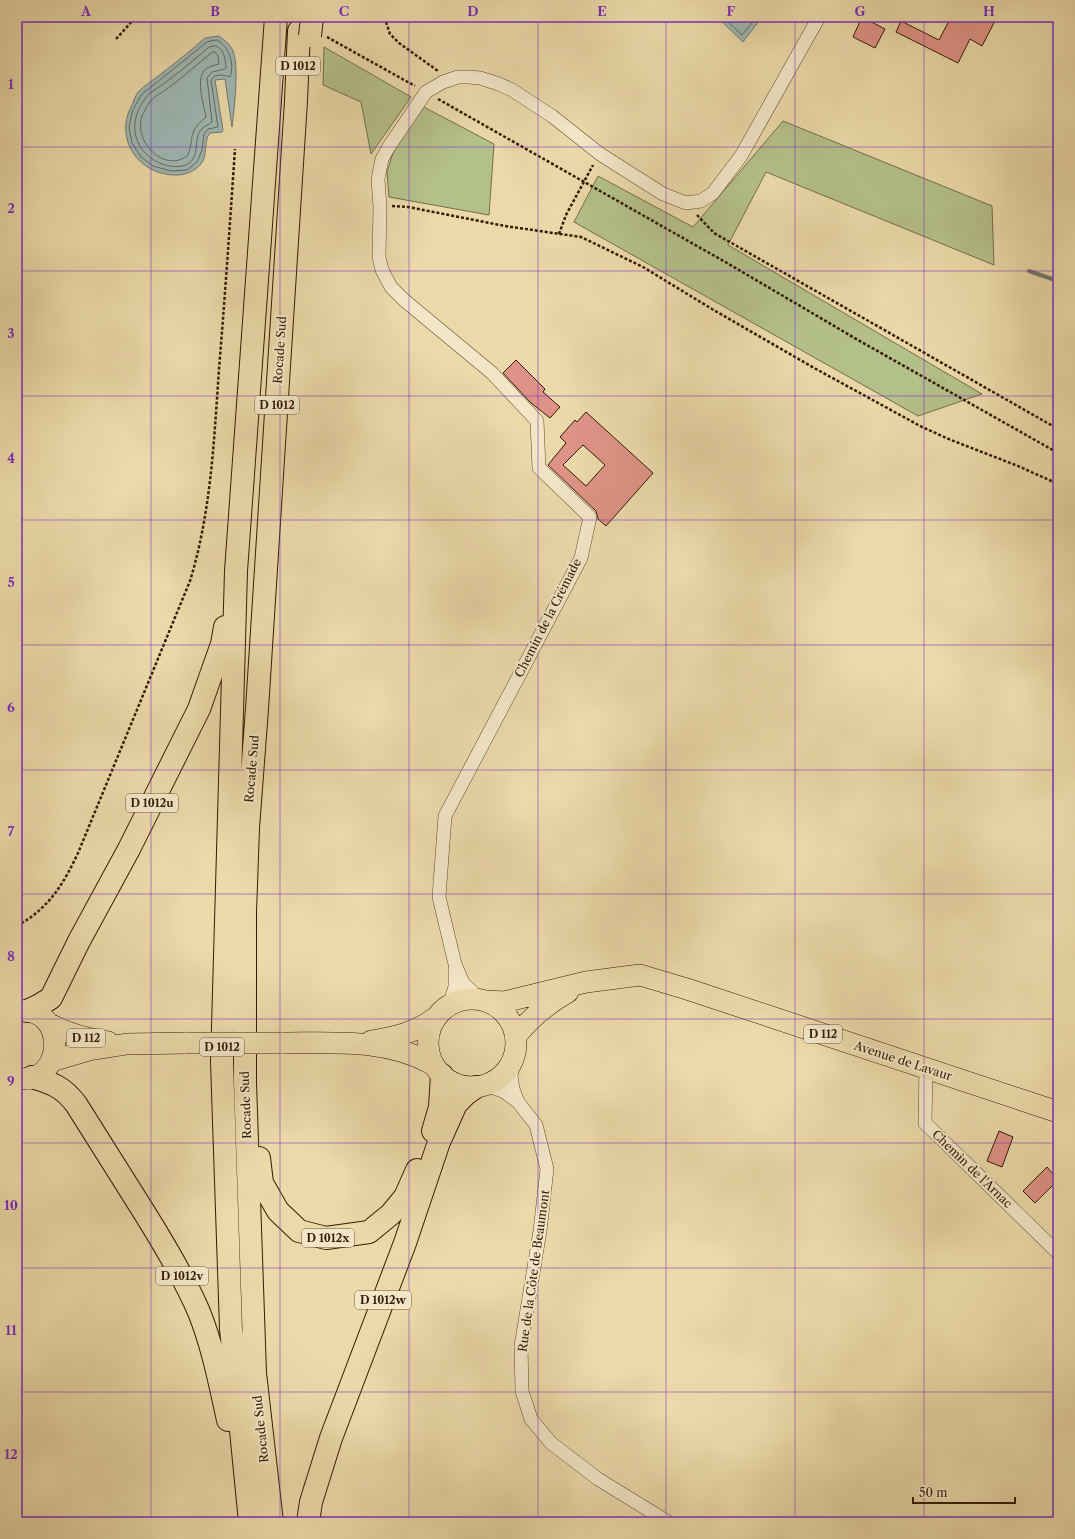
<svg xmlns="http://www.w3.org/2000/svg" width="1075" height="1539" viewBox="0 0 1075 1539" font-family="'Libre Caslon Text',serif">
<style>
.green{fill:#b4c08a;stroke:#746e46}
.water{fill:#9eb7b4;stroke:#73796d}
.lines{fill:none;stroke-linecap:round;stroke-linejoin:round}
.shore{stroke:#68695b;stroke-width:1}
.stream{stroke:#73796d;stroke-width:4}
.building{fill:#de9386;stroke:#331b02;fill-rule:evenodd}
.street-casing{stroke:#614a2c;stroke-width:14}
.primary-casing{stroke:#331b02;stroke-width:22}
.highway-casing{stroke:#331b02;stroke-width:24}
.path{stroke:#331b02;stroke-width:2.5;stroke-dasharray:3 2;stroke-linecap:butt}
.street{stroke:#f2e6c7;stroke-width:13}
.primary{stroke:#ebd9a9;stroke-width:21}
.highway{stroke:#ebd9a9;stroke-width:22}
.primary-bridge-casing{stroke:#331b02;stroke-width:22;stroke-linecap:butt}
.highway-bridge-casing{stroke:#331b02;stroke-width:24;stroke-linecap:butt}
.primary-bridge{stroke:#ebd9a9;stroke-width:21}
.highway-bridge{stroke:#ebd9a9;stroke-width:22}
.grid{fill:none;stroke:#7b2cbf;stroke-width:1;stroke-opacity:0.55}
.labels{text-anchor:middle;stroke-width:4;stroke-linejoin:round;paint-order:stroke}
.shield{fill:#f2e6c7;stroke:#6c583d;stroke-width:1}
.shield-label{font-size:11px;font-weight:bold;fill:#331b02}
.street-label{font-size:12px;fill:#331b02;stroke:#f2e6c7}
.neatline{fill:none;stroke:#7b2cbf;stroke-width:1.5}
.grid-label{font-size:13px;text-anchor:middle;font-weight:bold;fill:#7b2cbf}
</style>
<rect width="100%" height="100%" fill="#ebd9a9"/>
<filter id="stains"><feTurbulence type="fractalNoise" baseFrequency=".005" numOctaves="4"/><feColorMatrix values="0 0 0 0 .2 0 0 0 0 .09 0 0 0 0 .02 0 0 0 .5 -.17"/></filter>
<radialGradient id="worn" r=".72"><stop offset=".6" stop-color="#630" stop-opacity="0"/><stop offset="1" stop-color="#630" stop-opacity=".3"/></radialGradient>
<path class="green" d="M 324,47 L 411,97 L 371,154 L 361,102 L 323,85 Z
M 420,105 L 494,144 L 489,215 L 389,197 L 387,172 L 393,153 Z
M 783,121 L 992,206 L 994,265 L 766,172 L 728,245 L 982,394 L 918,416 L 574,222 L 598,176 L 693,227 Z"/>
<path class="water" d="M 717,17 L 762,17 L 743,42 Z
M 219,36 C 224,40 229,43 232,49 C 240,63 234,110 232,127 L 225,79 L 215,80 L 223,130 L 222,132 L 210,133 C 203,141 208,156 201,164 C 195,171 187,174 179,175 C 139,177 112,138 133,103 C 134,99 136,95 138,92 C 145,85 155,79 162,73 C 177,62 191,50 205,38 Z"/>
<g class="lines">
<path class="shore" d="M 723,17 L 742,35 L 757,17
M 217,40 C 229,46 235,64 230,77 C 224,75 215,73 211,80 L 218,127 L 208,129 L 204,134 L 202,150 L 197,162 L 187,170 L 171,171 L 153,166 L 141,157 L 132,143 L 129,128 L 132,112 L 141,95 L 207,42 Z
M 216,46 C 225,50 225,59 226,68 L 225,69 L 212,72 L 207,78 L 212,122 C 208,126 202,126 199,133 C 194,144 200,158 186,165 C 176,169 159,165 151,158 C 131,143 130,119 145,99 C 149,92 160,87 166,82 C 181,71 195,59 209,47 Z
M 215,52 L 218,56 L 219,64 C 215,65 211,66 207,68 C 194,77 204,104 206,117 C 187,133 195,135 188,155 C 166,174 133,143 142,116 C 144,112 147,106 149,103 C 154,96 165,91 171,86 C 185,75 198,64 211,53 Z"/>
<path class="stream" d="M 1029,271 L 1058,281"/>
</g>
<path class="building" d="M 862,17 L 885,29 L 875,48 L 853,37 Z
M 951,17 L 997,17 L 982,46 L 970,39 L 958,63 L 896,32 L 901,21 L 939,40 Z
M 516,360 L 545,389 L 543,392 L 560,407 L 550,418 L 531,403 L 503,373 Z
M 586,412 L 653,473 L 606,526 L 598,519 L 596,511 L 548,465 L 566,443 L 560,437 L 575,420 L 577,422 ZM 583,445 L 605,465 L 586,486 L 563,465 Z
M 999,1131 L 1013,1137 L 1002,1167 L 987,1161 Z
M 1047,1167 L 1058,1180 L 1035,1203 L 1023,1191 Z"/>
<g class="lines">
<defs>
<path id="street" d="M 480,999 L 463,983 L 455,964 L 439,897 L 445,816 L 581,558 L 590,517 L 539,468 L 537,421 L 492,373 L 404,300 L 391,287 L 382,270 L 379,257 L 380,207 L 378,179 L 382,159 L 388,148 L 426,92 L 443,82 L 458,77 L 469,77 L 480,78 L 499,84 L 512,90 L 552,116 L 600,154 L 663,194 L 686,203 L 701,201 L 713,193 L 741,156 L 819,17
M 449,1005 L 455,987 L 455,970
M 514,1059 L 511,1076 L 513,1089 L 518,1102 L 536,1125 L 547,1169 L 540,1231 L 521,1346 L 522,1391 L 531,1419 L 551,1443 L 598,1479 L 668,1522
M 926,1068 L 925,1123 L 1058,1253
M 485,1085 L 503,1091 L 518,1102"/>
<path id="primary" d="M428 1043a44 44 0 1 1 88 0a44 44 0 1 1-88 0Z
M 488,1001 L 504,1002 L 586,982 L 640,975 L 687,989 L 1058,1112
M 17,1011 C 69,1005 65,1087 17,1078
M 48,1023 C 67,1034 87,1039 108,1042
M 516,1036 C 531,1017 547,1004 568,992
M 371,1041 C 395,1037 415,1033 435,1018
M 281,1043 C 332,1043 386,1038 432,1064
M 52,1061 L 89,1050 L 127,1044 L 186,1043"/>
<path id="highway" d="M 27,1011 L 38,1006 L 51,998 L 79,941 L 129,849 L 199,709 L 222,644 L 225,627
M 32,1077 C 52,1083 63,1087 76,1104 C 99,1140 121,1176 144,1212 C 164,1244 184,1277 199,1312 C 213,1347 220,1384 228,1420
M 433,1131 L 440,1107 L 442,1075
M 259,1158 L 262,1183 L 278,1211 L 299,1231 L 326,1238 L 369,1232 L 391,1214 L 405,1197 L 417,1170
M 250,1522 L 231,1329 L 222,1062 L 236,571 L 276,17
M 272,1522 L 255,1373 L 245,1083 L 245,912 L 248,828 L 257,709 L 296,101 L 299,31
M 308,1522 L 311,1502 L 331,1438 L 405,1243 L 439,1142 L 456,1104 L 466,1094 L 476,1087"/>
</defs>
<use href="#street" class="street-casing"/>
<use href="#primary" class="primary-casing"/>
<use href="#highway" class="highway-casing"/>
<path class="path" d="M 386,22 L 390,34 L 399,43 L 438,71
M 327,37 L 415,86
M 116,39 L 136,17
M 438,99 L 727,263 L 858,340 L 1058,453
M 392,206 L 408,207 L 505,226 L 581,237 L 643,267 L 712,309 L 816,369 L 922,427 L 951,440 L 1018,466 L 1058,484
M 697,215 L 714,233 L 1058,429
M 559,234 L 566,215 L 593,165
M 17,926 C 49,908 63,885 78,853 L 190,581 C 211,512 214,441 219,369 C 225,296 230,223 235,149"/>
<use href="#street" class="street"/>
<use href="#primary" class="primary"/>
<use href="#highway" class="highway"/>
<defs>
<path id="primary-bridge" d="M 186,1043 L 281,1043"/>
<path id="highway-bridge" d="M 310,36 L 312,17"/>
</defs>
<use href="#primary-bridge" class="primary-bridge-casing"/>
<use href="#highway-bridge" class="highway-bridge-casing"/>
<use href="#primary-bridge" class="primary-bridge"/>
<use href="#highway-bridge" class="highway-bridge"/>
</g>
<path class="grid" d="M 151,17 L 151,1522M 280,17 L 280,1522M 409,17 L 409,1522M 538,17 L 538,1522M 666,17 L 666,1522M 795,17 L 795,1522M 924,17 L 924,1522M 17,147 L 1058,147M 17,271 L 1058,271M 17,396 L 1058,396M 17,520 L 1058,520M 17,645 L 1058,645M 17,770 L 1058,770M 17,894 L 1058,894M 17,1019 L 1058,1019M 17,1143 L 1058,1143M 17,1268 L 1058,1268M 17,1392 L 1058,1392"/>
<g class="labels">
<g class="shield">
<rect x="276" y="57" width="44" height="18" rx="3"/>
<rect x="255" y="396" width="44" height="18" rx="3"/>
<rect x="126" y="794" width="52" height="18" rx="3"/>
<rect x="804" y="1025" width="38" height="18" rx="3"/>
<rect x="67" y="1029" width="38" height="18" rx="3"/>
<rect x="200" y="1038" width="44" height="18" rx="3"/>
<rect x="302" y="1229" width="52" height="18" rx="3"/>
<rect x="156" y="1267" width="52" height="18" rx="3"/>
<rect x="355" y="1291" width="56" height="18" rx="3"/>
</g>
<g class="shield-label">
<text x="298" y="70">D 1012</text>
<text x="277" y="409">D 1012</text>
<text x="152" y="807">D 1012u</text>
<text x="823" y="1038">D 112</text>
<text x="86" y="1042">D 112</text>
<text x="222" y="1051">D 1012</text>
<text x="328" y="1242">D 1012x</text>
<text x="182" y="1280">D 1012v</text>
<text x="383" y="1304">D 1012w</text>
</g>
<g class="street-label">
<text transform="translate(280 350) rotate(-86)" y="4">Rocade Sud</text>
<text transform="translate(548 618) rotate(-63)" y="4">Chemin de la Crémade</text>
<text transform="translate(252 769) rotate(-85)" y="4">Rocade Sud</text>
<text transform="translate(903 1061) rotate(18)" y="4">Avenue de Lavaur</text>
<text transform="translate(246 1105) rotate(-92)" y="4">Rocade Sud</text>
<text transform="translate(972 1169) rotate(44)" y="4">Chemin de l'Arnac</text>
<text transform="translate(534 1271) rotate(-82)" y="4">Rue de la Côte de Beaumont</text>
<text transform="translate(261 1429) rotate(-96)" y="4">Rocade Sud</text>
</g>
</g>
<rect width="1075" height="1539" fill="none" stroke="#ebd9a9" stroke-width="44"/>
<path d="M913 1497v6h102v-6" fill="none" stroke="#331b02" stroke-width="2"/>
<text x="919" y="1497" font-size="12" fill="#331b02" stroke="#f2e6c7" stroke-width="3" paint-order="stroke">50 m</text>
<rect x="22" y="22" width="1031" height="1495" class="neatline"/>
<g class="grid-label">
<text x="86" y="16">A</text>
<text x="215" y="16">B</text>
<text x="344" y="16">C</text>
<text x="473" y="16">D</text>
<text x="602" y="16">E</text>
<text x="731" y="16">F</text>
<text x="860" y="16">G</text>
<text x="989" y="16">H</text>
<text x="11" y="89">1</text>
<text x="11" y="213">2</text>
<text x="11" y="338">3</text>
<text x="11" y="463">4</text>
<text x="11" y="587">5</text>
<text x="11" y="712">6</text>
<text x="11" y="836">7</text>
<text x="11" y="961">8</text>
<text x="11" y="1086">9</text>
<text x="11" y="1210">10</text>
<text x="11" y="1335">11</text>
<text x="11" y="1459">12</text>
</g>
<rect width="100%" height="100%" filter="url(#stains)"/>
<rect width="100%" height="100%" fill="url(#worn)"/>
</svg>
